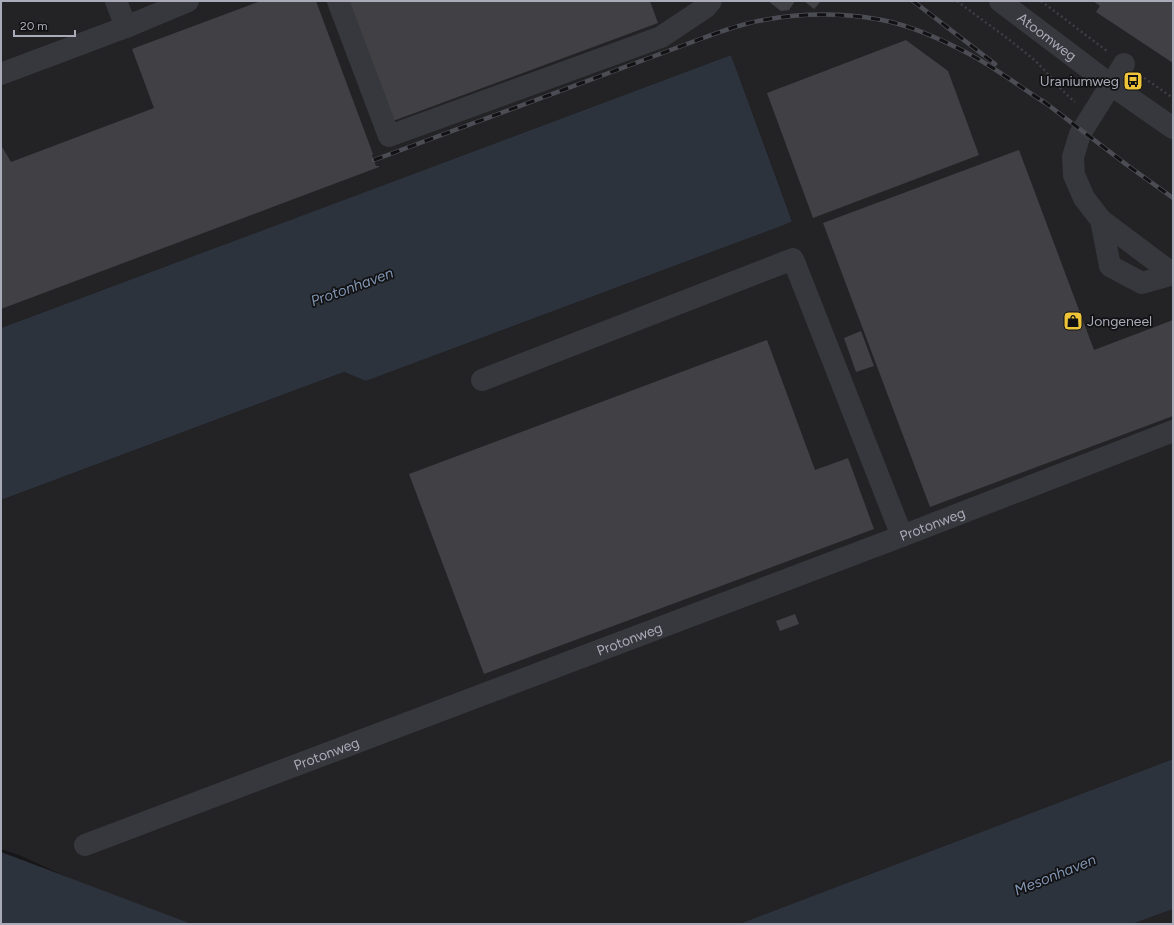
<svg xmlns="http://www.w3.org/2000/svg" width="1174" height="925" viewBox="0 0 1174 925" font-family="Figtree,sans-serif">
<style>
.built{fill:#232225}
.water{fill:#2d333c}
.building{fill:#414145}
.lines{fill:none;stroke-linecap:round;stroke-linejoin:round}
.path{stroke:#3d3f44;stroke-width:2.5;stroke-dasharray:2 3;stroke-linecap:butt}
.minor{stroke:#37383d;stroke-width:22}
.rail-casing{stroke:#4c4d54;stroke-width:4.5}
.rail{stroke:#121113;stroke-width:3;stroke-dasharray:9;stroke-linecap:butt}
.labels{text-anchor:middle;stroke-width:3.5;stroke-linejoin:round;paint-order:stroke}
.street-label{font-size:14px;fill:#a9acb8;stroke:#121113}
.poi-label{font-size:14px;fill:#a9acb8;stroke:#121113;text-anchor:end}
.water-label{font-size:15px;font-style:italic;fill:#8095b2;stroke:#121113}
</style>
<rect width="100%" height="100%" fill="#171618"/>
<path class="built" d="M 1,1 L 1173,1 L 1173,759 L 739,924 L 192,924 L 71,879 L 19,855 L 1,849 L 1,500 L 344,372 L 366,381 L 784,225 L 792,220 L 731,55 L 1,328 Z
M 1173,909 L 1173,924 L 1132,924 Z"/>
<path class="water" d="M 731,55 L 792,221 L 784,225 L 366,381 L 344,372 L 1,500 L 1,328 Z
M 1173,759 L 1173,909 L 1132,924 L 739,924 Z
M 1,852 L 192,924 L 1,924 Z"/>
<path class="building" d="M 261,1 L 316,1 L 373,154 L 372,155 L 376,166 L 379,166 L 379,167 L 1,309 L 1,145 L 11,162 L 154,108 L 132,49 Z
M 348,1 L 650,1 L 658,23 L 393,121 Z
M 768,1 L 795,1 L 789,10 L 781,11 Z
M 804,1 L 821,1 L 814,9 Z
M 1093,1 L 1173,1 L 1173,63 L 1096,12 L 1100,6 Z
M 906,40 L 948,71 L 979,155 L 813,218 L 767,93 Z
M 1019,150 L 1094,350 L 1173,320 L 1173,416 L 930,507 L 823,223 Z
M 861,331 L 874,366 L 856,372 L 844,338 Z
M 767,340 L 815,470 L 848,458 L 874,529 L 484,674 L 409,474 Z
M 795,614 L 799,624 L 780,631 L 776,621 Z"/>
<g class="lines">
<path class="path" d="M 957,1 C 982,20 1008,38 1032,58 C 1047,71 1059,89 1075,102
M 1041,1 L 1107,51
M 1140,75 L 1173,98"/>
<g class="minor">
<path d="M 116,1 L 126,27"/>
<path d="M 338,1 L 389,136 L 661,37 L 706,7 L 711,1"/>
<path id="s1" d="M 1000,1 L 1111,85 L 1173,128"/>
<path d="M 1124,64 L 1080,134 L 1073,157 L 1074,175 L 1084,198 L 1101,220 L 1173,274"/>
<path d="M 1,74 L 126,27 L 188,1"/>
<path d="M 1101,220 L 1110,266 L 1142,283 L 1173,274"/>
<path d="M 482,380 L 793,259 L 902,536"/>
<path id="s2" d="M 85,845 L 902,536 L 1173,431"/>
</g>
<defs>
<path id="rail" d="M 913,1 L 995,64
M 1043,101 L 1127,165 L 1173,198
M 374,160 L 703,38 C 723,31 743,23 764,20 C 802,13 844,13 882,20 C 913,26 945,41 973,56 C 998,70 1022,88 1047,104"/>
</defs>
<use href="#rail" class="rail-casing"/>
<use href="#rail" class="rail"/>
</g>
<defs>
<symbol id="bus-square" viewBox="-11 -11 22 22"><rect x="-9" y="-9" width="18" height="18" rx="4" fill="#eec538" stroke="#121113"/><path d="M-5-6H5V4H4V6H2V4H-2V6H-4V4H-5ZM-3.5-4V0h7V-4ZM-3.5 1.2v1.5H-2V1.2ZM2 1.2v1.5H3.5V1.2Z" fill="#111"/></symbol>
<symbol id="shop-square" viewBox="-11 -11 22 22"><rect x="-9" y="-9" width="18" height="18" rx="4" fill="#eec538" stroke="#121113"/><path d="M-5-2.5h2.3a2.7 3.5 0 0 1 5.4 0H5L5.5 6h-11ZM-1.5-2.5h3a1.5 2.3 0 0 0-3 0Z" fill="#111"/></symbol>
</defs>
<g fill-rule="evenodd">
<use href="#bus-square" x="1122" y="70" width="22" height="22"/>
<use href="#shop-square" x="1062" y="310" width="22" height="22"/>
</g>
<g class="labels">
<g class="street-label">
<text dy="5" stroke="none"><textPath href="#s1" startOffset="59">Atoomweg</textPath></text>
<text dy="5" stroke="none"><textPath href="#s2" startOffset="906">Protonweg</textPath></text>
<text dy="5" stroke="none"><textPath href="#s2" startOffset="582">Protonweg</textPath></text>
<text dy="5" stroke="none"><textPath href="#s2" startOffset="258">Protonweg</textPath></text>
</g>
<g class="poi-label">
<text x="1119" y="86">Uraniumweg</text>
<text x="1087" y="326" text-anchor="start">Jongeneel</text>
</g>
<g class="water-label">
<text transform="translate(352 287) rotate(-20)" y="5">Protonhaven</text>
<text transform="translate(1055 875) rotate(-22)" y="5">Mesonhaven</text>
</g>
</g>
<rect width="1174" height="925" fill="none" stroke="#a9acb8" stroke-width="4"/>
<path d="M14 30v6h61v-6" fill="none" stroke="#a9acb8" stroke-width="2"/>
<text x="20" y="30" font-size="12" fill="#a9acb8" stroke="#121113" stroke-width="3" paint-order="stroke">20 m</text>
</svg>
